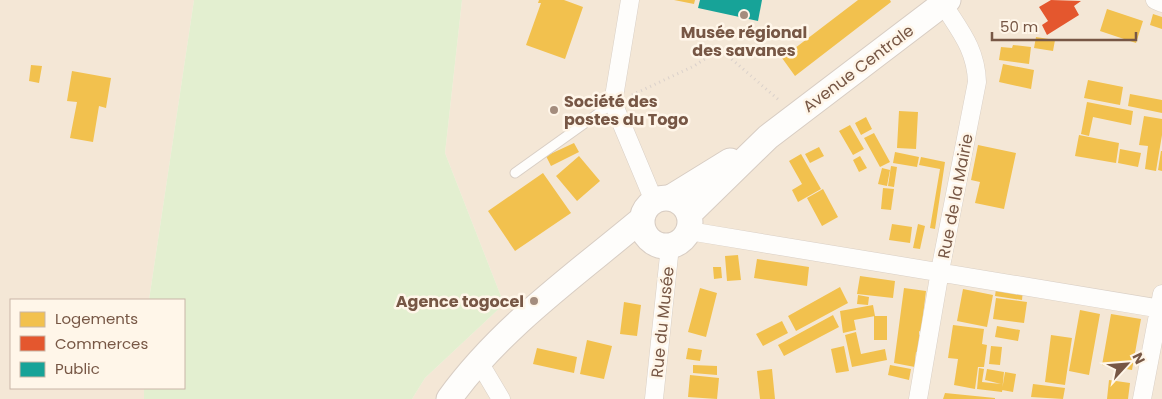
<svg xmlns="http://www.w3.org/2000/svg" width="1162" height="399" viewBox="0 0 1162 399" font-family="Poppins,sans-serif">
<style>
.residential{fill:#f4e7d6}
.green{fill:#e3efd0}
.homes{fill:#f2c14e}
.shops{fill:#e4572e}
.public{fill:#17a398}
.lines{fill:none;stroke-linecap:round;stroke-linejoin:round}
.lane-casing{stroke:#d9cfc5;stroke-width:11}
.street-casing{stroke:#d9cfc5;stroke-width:19}
.secondary-casing{stroke:#d8cdc3;stroke-width:27}
.path{stroke:#dad1cb;stroke-width:3;stroke-dasharray:1 4;stroke-linecap:butt}
.lane{stroke:#fefdfb;stroke-width:9}
.street{stroke:#fefdfb;stroke-width:18}
.secondary{stroke:#fefdfb;stroke-width:25}
.poi-dot{fill:#a48d7e;stroke:#fff6e9;stroke-width:2}
.labels{text-anchor:middle;stroke-width:5;stroke-linejoin:round;paint-order:stroke}
.poi-label{font-size:16px;font-weight:bold;fill:#775745;stroke:#fff6e9}
.street-label{font-size:16px;fill:#775745;stroke:#fff6e9}
</style>
<rect width="100%" height="100%" fill="#f8f2e7"/>
<path class="residential" d="M 0,0 L 194,0 L 149,300 L 11,300 L 11,388 L 144,388 L 144,399 L 0,399 Z
M 462,0 L 1162,0 L 1162,399 L 412,399 L 425,378 L 504,304 L 445,153 Z"/>
<path class="green" d="M 194,0 L 462,0 L 445,153 L 504,304 L 425,378 L 412,399 L 144,399 L 144,388 L 184,388 L 184,300 L 149,300 Z"/>
<path class="homes" d="M 539,0 L 564,0 L 583,7 L 565,59 L 526,45 L 541,3 L 538,3 Z
M 674,0 L 695,0 L 694,4 Z
M 858,0 L 890,0 L 891,2 L 795,76 L 782,58 Z
M 1107,9 L 1143,21 L 1136,43 L 1100,31 Z
M 1153,14 L 1162,17 L 1162,29 L 1150,25 Z
M 1036,37 L 1055,40 L 1053,51 L 1034,48 Z
M 1013,45 L 1031,47 L 1029,64 L 999,60 L 1001,47 L 1012,48 Z
M 1003,64 L 1034,70 L 1031,89 L 999,82 Z
M 31,65 L 42,66 L 39,83 L 29,81 Z
M 72,71 L 111,78 L 106,108 L 99,106 L 93,142 L 70,138 L 77,102 L 67,101 Z
M 1088,80 L 1123,87 L 1120,105 L 1084,98 Z
M 1130,94 L 1162,100 L 1162,113 L 1128,106 Z
M 1087,102 L 1133,111 L 1131,125 L 1093,117 L 1089,136 L 1081,134 Z
M 899,111 L 918,112 L 916,149 L 897,148 Z
M 1144,116 L 1162,119 L 1162,135 L 1156,171 L 1145,169 L 1148,146 L 1139,145 Z
M 866,117 L 872,129 L 861,135 L 855,123 Z
M 850,125 L 864,149 L 853,155 L 839,131 Z
M 874,133 L 890,162 L 880,167 L 864,138 Z
M 1079,135 L 1119,143 L 1116,163 L 1075,156 Z
M 574,143 L 579,152 L 551,166 L 546,156 Z
M 978,145 L 1016,153 L 1004,209 L 975,203 L 980,182 L 971,180 Z
M 819,147 L 824,156 L 810,163 L 805,154 Z
M 1120,149 L 1141,153 L 1138,167 L 1118,163 Z
M 1161,151 L 1162,151 L 1162,171 L 1158,170 Z
M 895,152 L 919,157 L 917,167 L 893,163 Z
M 801,154 L 821,189 L 798,202 L 792,190 L 802,184 L 789,161 Z
M 579,156 L 600,181 L 577,201 L 556,176 Z
M 860,156 L 867,168 L 859,172 L 853,160 Z
M 921,157 L 945,162 L 935,229 L 930,228 L 940,169 L 919,165 Z
M 891,166 L 897,167 L 894,187 L 888,186 Z
M 882,168 L 890,170 L 887,186 L 878,184 Z
M 543,173 L 571,213 L 515,251 L 488,211 Z
M 883,188 L 894,189 L 891,210 L 881,209 Z
M 823,189 L 838,217 L 822,226 L 807,198 Z
M 892,224 L 912,227 L 910,243 L 889,240 Z
M 918,224 L 925,226 L 920,249 L 913,248 Z
M 738,255 L 741,280 L 727,281 L 725,256 Z
M 757,259 L 809,267 L 807,286 L 754,278 Z
M 713,267 L 721,267 L 722,278 L 714,279 Z
M 860,276 L 895,281 L 893,298 L 857,294 Z
M 840,287 L 848,303 L 796,331 L 788,316 Z
M 700,288 L 717,293 L 706,337 L 688,332 Z
M 904,288 L 926,291 L 921,332 L 919,331 L 919,335 L 925,336 L 922,353 L 916,352 L 915,360 L 922,361 L 920,368 L 894,363 Z
M 963,289 L 993,295 L 987,327 L 957,321 Z
M 996,289 L 1023,290 L 1022,300 L 995,296 Z
M 858,295 L 869,297 L 868,305 L 857,304 Z
M 996,298 L 1027,302 L 1024,323 L 993,319 Z
M 624,302 L 641,305 L 637,336 L 620,334 Z
M 873,305 L 875,316 L 854,320 L 856,330 L 843,333 L 840,311 Z
M 1080,310 L 1100,314 L 1089,375 L 1069,371 Z
M 1111,314 L 1141,319 L 1132,370 L 1102,365 Z
M 833,315 L 839,327 L 784,356 L 778,345 Z
M 874,316 L 887,316 L 887,340 L 874,340 Z
M 782,321 L 788,333 L 763,346 L 756,334 Z
M 953,325 L 984,329 L 982,344 L 987,345 L 984,367 L 978,367 L 975,389 L 954,385 L 958,359 L 948,358 Z
M 997,326 L 1020,330 L 1018,341 L 995,337 Z
M 856,332 L 861,354 L 885,349 L 887,360 L 852,367 L 845,335 Z
M 1051,335 L 1072,338 L 1065,385 L 1045,382 Z
M 587,340 L 612,346 L 604,379 L 580,374 Z
M 844,346 L 849,371 L 836,373 L 831,349 Z
M 991,346 L 1002,347 L 1000,365 L 989,364 Z
M 537,348 L 577,357 L 574,373 L 533,364 Z
M 688,348 L 702,350 L 700,361 L 686,359 Z
M 693,365 L 717,366 L 717,375 L 693,373 Z
M 890,365 L 911,369 L 909,380 L 888,375 Z
M 979,368 L 984,369 L 982,382 L 1001,384 L 985,380 L 987,369 L 1004,372 L 1002,392 L 977,389 Z
M 772,369 L 775,399 L 760,399 L 757,371 Z
M 1005,372 L 1016,374 L 1013,392 L 1002,390 Z
M 690,375 L 719,378 L 717,399 L 688,397 Z
M 1109,380 L 1130,383 L 1128,399 L 1107,399 Z
M 1033,384 L 1065,388 L 1063,399 L 1031,397 Z
M 945,393 L 995,398 L 995,399 L 943,399 Z"/>
<path class="shops" d="M 1051,0 L 1081,1 L 1074,6 L 1079,15 L 1047,35 L 1042,25 L 1048,21 L 1039,7 Z"/>
<path class="public" d="M 700,0 L 762,0 L 758,21 L 698,8 Z"/>
<g class="lines">
<defs>
<path id="lane" d="M 515,173 L 613,103"/>
<path id="street" d="M 630,0 L 613,103 L 654,201
M 1155,0 L 1162,3
M 689,231 L 1162,309
M 479,362 L 501,399
M 654,399 L 670,246
M 918,399 L 940,271 L 977,82 C 976,49 960,31 943,4 L 942,0
M 1142,399 L 1162,294"/>
<path id="secondary" d="M 670,198 L 730,161
M642 222a24 24 0 1 1 48 0a24 24 0 1 1-48 0Z
M 689,214 L 768,137 L 948,0
M 449,399 C 501,327 575,275 642,219"/>
</defs>
<use href="#lane" class="lane-casing"/>
<use href="#street" class="street-casing"/>
<use href="#secondary" class="secondary-casing"/>
<path class="path" d="M 632,95 L 694,66 L 720,49 L 780,101"/>
<use href="#lane" class="lane"/>
<use href="#street" class="street"/>
<use href="#secondary" class="secondary"/>
</g>
<g class="poi-dot">
<circle cx="744" cy="15" r="5"/>
<circle cx="554" cy="110" r="5"/>
<circle cx="534" cy="301" r="5"/>
</g>
<g class="labels">
<g class="poi-label">
<text x="744" y="38">Musée régional<tspan x="744" dy="18">des savanes</tspan></text>
<text x="564" y="107" text-anchor="start">Société des<tspan x="564" dy="18">postes du Togo</tspan></text>
<text x="524" y="307" text-anchor="end">Agence togocel</text>
</g>
<g class="street-label">
<text transform="translate(858 68) rotate(-37)" y="6">Avenue Centrale</text>
<text transform="translate(955 196) rotate(-79)" y="6">Rue de la Mairie</text>
<text transform="translate(662 322) rotate(-84)" y="6">Rue du Musée</text>
</g>
</g>
<rect x="10" y="299" width="175" height="90" fill="#fff6e9" stroke="#c9b6a7"/>
<rect x="20" y="312" width="25" height="15" fill="#f2c14e" stroke="#c9b6a7"/>
<text x="55" y="324" font-size="15" fill="#775745">Logements</text>
<rect x="20" y="336" width="25" height="15" fill="#e4572e" stroke="#c9b6a7"/>
<text x="55" y="349" font-size="15" fill="#775745">Commerces</text>
<rect x="20" y="362" width="25" height="15" fill="#17a398" stroke="#c9b6a7"/>
<text x="55" y="374" font-size="15" fill="#775745">Public</text>
<g transform="translate(1127 364) rotate(64)" stroke="#fff6e9" stroke-width="4" paint-order="stroke">
<path d="M0-4L9 19L0 12L-9 19Z" fill="#775745"/>
<text y="-8" font-size="14" font-weight="bold" text-anchor="middle" fill="#775745">N</text>
</g>
<path d="M992 32v8h144v-8" fill="none" stroke="#775745" stroke-width="2.5"/>
<text x="1000" y="32" font-size="15" fill="#775745" stroke="#fff6e9" stroke-width="4" paint-order="stroke">50 m</text>
</svg>
